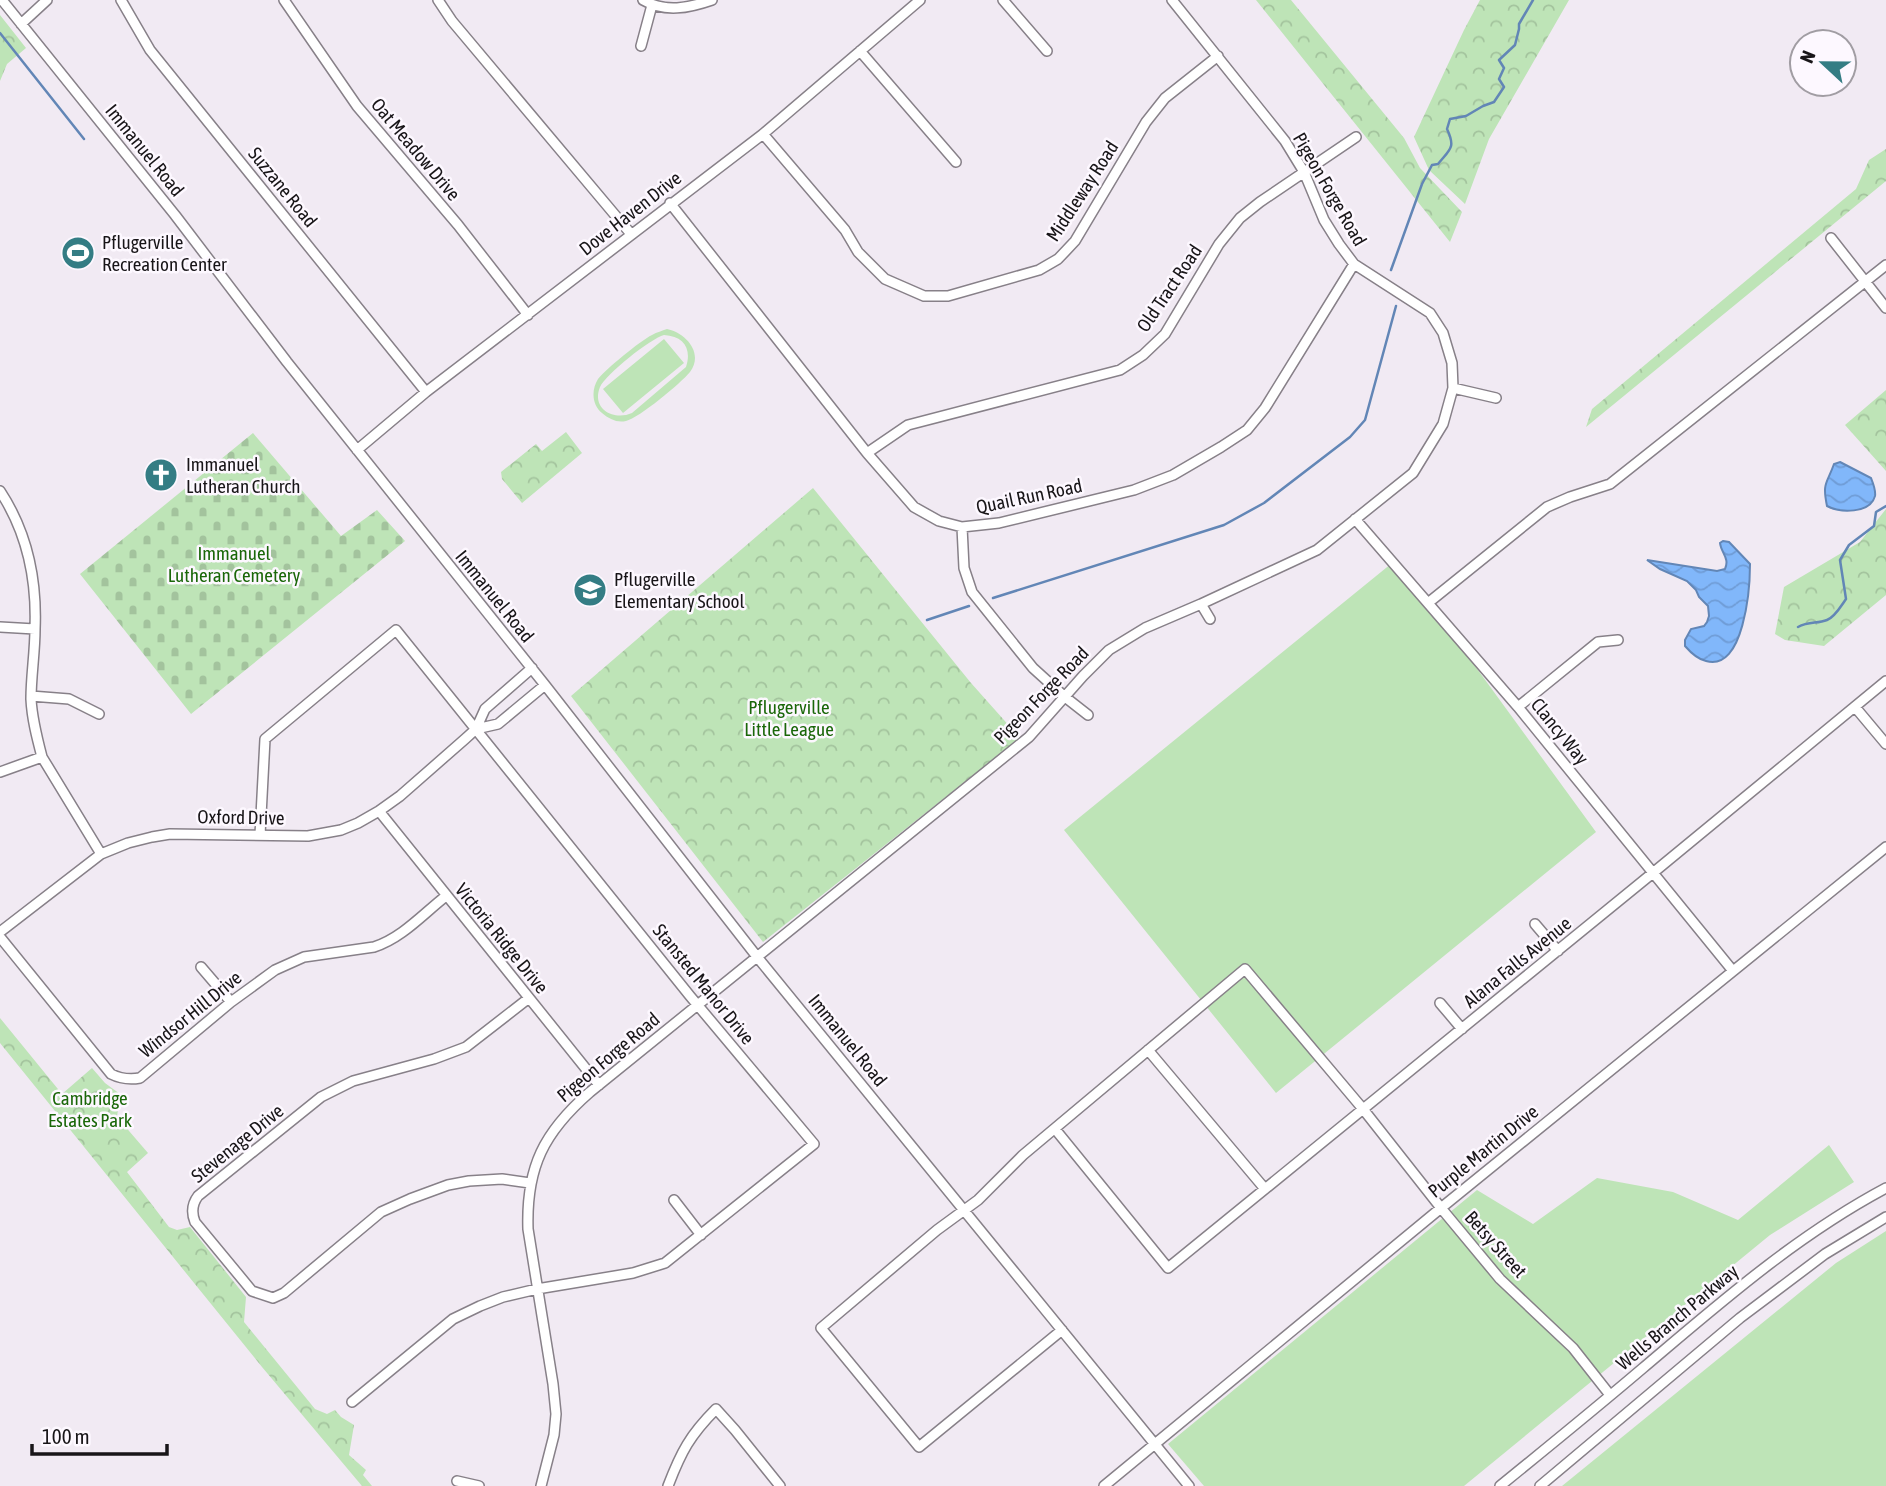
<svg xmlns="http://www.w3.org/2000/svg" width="1886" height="1486" viewBox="0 0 1886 1486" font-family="'Asap Condensed',sans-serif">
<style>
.grass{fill:#bee4b7;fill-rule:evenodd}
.forest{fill:url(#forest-crowns)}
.cemetery{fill:url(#cemetery-stones)}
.water{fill:url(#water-waves);stroke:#6286b6;stroke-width:2}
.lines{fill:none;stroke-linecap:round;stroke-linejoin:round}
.stream{stroke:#6286b6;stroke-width:2.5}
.minor-casing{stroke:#878088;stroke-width:12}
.minor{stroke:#fff;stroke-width:9}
.labels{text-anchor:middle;stroke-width:5;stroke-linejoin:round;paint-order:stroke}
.street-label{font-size:19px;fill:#181518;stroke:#fdf8ff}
.poi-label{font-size:19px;fill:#181518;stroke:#fdf8ff;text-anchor:start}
.park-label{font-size:19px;fill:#1a6709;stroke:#fdf8ff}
</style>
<defs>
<pattern id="forest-crowns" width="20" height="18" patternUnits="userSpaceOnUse" patternTransform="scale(1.75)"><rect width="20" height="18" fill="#bee4b7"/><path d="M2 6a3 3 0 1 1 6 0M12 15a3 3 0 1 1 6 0" fill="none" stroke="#a3c39d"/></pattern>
<pattern id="cemetery-stones" width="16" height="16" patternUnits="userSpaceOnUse" patternTransform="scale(1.75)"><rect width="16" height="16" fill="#bee4b7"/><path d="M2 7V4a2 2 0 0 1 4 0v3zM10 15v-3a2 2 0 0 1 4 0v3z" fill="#a3c39d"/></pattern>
<pattern id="water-waves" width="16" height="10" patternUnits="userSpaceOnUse" patternTransform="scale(1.75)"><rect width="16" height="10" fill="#81b7fa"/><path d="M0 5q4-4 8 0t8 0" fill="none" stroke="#6f9cd6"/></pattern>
</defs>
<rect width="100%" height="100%" fill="#f1eaf3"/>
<path class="grass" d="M 667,329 C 686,333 704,353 690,372 C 681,383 639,418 626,421 C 617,423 609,419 602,413 C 592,405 591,390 598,379 C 606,369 640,341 652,335 C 657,332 662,331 667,329 ZM 664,335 C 684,336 692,349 686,367 L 632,413 C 614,421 591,409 600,387 C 606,374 650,339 664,335 Z
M 664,339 L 684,363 L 623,413 L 603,389 Z
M 1397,559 L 1596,832 L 1276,1093 L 1064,830 Z
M 1829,1145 L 1854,1182 L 1770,1235 L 1464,1486 L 1204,1486 L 1168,1444 L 1477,1190 L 1533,1224 L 1597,1178 L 1673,1192 L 1738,1220 Z
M 1886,1231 L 1886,1486 L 1562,1486 L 1836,1263 Z"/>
<path class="forest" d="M 1256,0 L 1291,0 L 1404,138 L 1420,168 L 1462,212 L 1450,242 Z
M 1480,0 L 1569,0 L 1489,139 L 1465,204 L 1429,170 L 1414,137 L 1464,30 Z
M 0,15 L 26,48 L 7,64 L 0,81 Z
M 1886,149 L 1886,181 L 1586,427 L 1592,409 L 1856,189 L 1869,160 Z
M 1886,390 L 1886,471 L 1845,425 Z
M 566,432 L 582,453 L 522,503 L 502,479 L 501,472 L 536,444 L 542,451 Z
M 813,488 L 971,683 L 1020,738 L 763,942 L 571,696 Z
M 1886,509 L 1886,595 L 1824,646 L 1785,640 L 1775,634 L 1784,587 L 1860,542 Z
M 0,1018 L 62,1094 L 92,1068 L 105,1083 L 120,1094 L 117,1117 L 148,1153 L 127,1172 L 169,1227 L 177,1230 L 190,1227 L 246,1297 L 244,1322 L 315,1409 L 327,1414 L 335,1410 L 341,1417 L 354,1425 L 349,1455 L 366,1470 L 363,1475 L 372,1486 L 362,1486 L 262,1367 L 0,1043 Z"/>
<path class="cemetery" d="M 253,433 L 341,536 L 377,510 L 405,541 L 191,714 L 80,574 Z"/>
<path class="water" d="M 1840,462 L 1871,478 C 1873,483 1876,490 1875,496 C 1870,514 1840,513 1827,506 C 1822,482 1827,484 1834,464 Z
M 1723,541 L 1729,542 L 1750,564 C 1750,588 1744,672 1706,661 C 1697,659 1691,653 1685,646 L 1685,640 L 1691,629 L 1704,626 L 1707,622 L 1709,616 L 1708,606 L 1699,597 L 1696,590 L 1687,581 L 1660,569 L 1647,560 L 1717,571 L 1725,569 C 1730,558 1721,553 1720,543 Z"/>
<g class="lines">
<path class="stream" d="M 0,33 L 84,139
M 1391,270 L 1422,184 L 1432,165 L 1438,164 C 1450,149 1456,148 1447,129 L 1450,119 L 1466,116 L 1483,106 L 1494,102 L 1504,87 L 1499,79 L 1504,68 L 1499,60 L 1515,45 L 1519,29 L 1519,24 L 1533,0
M 993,598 L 1224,525 L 1264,503 L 1350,437 L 1365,420 L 1396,306
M 927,620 L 969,606
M 1798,627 C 1809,621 1817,624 1827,620 C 1835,617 1841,606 1846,599 L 1840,560 L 1849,545 L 1874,526 L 1876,512 L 1886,506"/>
<defs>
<path id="minor" d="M 2,0 L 175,215 L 287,362 L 545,685 L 758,958 L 1189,1486
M 121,0 L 150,50 L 426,392
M 284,0 L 357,106 L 458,225 L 528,315
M 438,0 L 452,21 L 631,234
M 643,0 C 665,13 689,8 712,0
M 1003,0 L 1047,51
M 21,24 L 47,0
M 641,46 L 652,5
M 860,51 L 956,162
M 763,134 L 845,230 L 858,252 L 885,279 L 924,296 L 948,296 L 1039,270 L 1058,259 L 1075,241 L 1146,122 L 1165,98 L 1218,56
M 670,203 L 867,453 L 914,507 L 939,521 L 962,527 L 999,523 L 1134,490 L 1173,475 L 1221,447 L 1247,430 L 1265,408 L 1354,264
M 1831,238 L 1886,308
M 1453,388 L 1496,398
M 357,450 L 426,392 L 763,134 L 920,0
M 867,453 L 908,425 L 1120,370 L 1143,355 L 1165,334 L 1219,244 L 1240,218 L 1260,202 L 1356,137
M 0,491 C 27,532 37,580 35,629 C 35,652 31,676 31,699 C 32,719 37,738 42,757 L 101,854
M 1355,519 L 1518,707 L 1733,971
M 962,527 L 964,568 L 972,592 L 1033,668 L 1065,697 L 1088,715
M 1428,603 L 1547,507 L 1570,497 L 1610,484 L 1886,265
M 1201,604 L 1210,619
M 0,627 L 35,629
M 31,696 L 69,699 L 99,714
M 1518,707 L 1598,642 L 1618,640
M 1855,707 L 1886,744
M 476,729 L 498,724 L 545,685
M 0,772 L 42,757
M 379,811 L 599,1085
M 260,835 L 265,739 L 396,630 L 690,996 L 814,1144 L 665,1263 L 633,1273 L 537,1289 L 503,1297 L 480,1306 L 453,1319 L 352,1402
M 1535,924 L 1558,951
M 0,932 L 101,854 L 128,843 L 152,837 L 170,834 L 308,836 L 341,830 L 358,823 L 379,811 L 400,796 L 465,739 L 476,729 L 485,709 L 532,668
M 0,937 L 111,1074 C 121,1079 129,1080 140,1078 L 231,1002 L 275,970 L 304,957 L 374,947 C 402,938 423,914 446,896
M 201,967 L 231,1002
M 529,998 L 466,1047 L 434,1059 L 353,1081 L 321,1097 L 198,1196 C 192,1204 191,1212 195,1222 L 252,1291 L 273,1298 L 284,1293 L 381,1212 L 410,1199 L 448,1185 L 469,1181 L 502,1179 L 530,1183
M 1440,1003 L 1462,1029
M 1148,1050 L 1265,1189
M 1055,1129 L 1168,1268 L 1654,872 L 1886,681
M 674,1200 L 701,1235
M 1062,1330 L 919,1447 L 821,1328 L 937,1230 L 978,1200 L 1023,1155 L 1245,969 L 1363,1109 L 1441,1208 L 1500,1279 L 1573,1348 L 1610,1395
M 457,1481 L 479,1486
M 541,1486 L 554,1435 L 556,1414 L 553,1384 L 528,1229 C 526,1167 544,1132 590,1092 L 1029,737 L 1083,676 L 1109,650 L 1145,628 L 1201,604 L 1317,550 L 1413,473 L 1443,424 L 1453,388 L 1452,363 L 1443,333 L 1430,313 L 1354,264 L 1339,244 L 1324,220 L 1304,172 L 1285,141 L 1172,0
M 668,1486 C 681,1452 690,1435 716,1409 L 735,1430 L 780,1486
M 1104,1486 L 1441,1208 L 1886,847
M 1500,1486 C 1548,1447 1596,1408 1643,1368 C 1721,1302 1796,1236 1886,1188
M 1540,1486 L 1740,1318 L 1825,1254 L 1886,1217"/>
</defs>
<use href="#minor" class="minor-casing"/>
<use href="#minor" class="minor"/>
</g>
<defs>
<symbol id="stadium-disc" viewBox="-11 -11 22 22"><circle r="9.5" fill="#347d84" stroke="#fdf8ff"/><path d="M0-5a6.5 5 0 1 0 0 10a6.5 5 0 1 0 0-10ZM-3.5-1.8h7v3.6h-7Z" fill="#fff"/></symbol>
<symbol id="church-disc" viewBox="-11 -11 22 22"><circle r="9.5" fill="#347d84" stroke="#fdf8ff"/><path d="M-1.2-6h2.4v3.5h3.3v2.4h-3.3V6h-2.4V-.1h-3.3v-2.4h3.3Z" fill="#fff"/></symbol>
<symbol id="school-disc" viewBox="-11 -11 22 22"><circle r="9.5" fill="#347d84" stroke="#fdf8ff"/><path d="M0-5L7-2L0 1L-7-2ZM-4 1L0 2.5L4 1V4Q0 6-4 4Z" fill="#fff"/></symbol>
</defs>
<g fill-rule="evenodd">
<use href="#stadium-disc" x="59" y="234" width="38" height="38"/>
<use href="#church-disc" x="142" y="456" width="38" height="38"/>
<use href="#school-disc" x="571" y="571" width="38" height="38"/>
</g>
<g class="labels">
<g class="street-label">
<text transform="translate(416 149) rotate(50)" y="7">Oat Meadow Drive</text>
<text transform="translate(145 150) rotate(51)" y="7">Immanuel Road</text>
<text transform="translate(283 187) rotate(51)" y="7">Suzzane Road</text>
<text transform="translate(1330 189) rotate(60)" y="7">Pigeon Forge Road</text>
<text transform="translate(1082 191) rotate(-57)" y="7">Middleway Road</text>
<text transform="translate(630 213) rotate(-38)" y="7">Dove Haven Drive</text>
<text transform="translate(1169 288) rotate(-56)" y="7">Old Tract Road</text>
<text transform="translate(1029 496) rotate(-12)" y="7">Quail Run Road</text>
<text transform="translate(495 596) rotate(51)" y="7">Immanuel Road</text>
<text transform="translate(1041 695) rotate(-46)" y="7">Pigeon Forge Road</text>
<text transform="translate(1560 731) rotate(51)" y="7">Clancy Way</text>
<text transform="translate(241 817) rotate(1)" y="7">Oxford Drive</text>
<text transform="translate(502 938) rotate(51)" y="7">Victoria Ridge Drive</text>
<text transform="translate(1517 962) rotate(-39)" y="7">Alana Falls Avenue</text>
<text transform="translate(704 984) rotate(51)" y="7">Stansted Manor Drive</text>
<text transform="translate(190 1014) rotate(-39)" y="7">Windsor Hill Drive</text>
<text transform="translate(848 1040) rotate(51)" y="7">Immanuel Road</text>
<text transform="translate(608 1057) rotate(-40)" y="7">Pigeon Forge Road</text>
<text transform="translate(237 1143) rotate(-39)" y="7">Stevenage Drive</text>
<text transform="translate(1483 1151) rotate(-39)" y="7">Purple Martin Drive</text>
<text transform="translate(1496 1244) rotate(48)" y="7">Betsy Street</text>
<text transform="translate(1677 1317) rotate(-40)" y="7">Wells Branch Parkway</text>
</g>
<g class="poi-label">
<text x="102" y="249">Pflugerville<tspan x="102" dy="22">Recreation Center</tspan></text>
<text x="186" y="471">Immanuel<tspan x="186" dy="22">Lutheran Church</tspan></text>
<text x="614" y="586">Pflugerville<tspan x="614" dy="22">Elementary School</tspan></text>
</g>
<g class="park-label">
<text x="234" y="560">Immanuel<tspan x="234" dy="22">Lutheran Cemetery</tspan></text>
<text x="789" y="714">Pflugerville<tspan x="789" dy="22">Little League</tspan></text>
<text x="90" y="1105">Cambridge<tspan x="90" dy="22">Estates Park</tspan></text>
</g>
</g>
<g transform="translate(1823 63) rotate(292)"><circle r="33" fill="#fdf8ff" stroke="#a19da3" stroke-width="2"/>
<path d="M0-5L12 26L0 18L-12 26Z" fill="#347d84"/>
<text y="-10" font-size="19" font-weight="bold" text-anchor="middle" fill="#181518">N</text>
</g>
<path d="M32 1444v10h135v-10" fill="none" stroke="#181518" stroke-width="3.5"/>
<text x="42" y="1444" font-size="21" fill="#181518" stroke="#fdf8ff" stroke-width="5" paint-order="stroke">100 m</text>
</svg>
